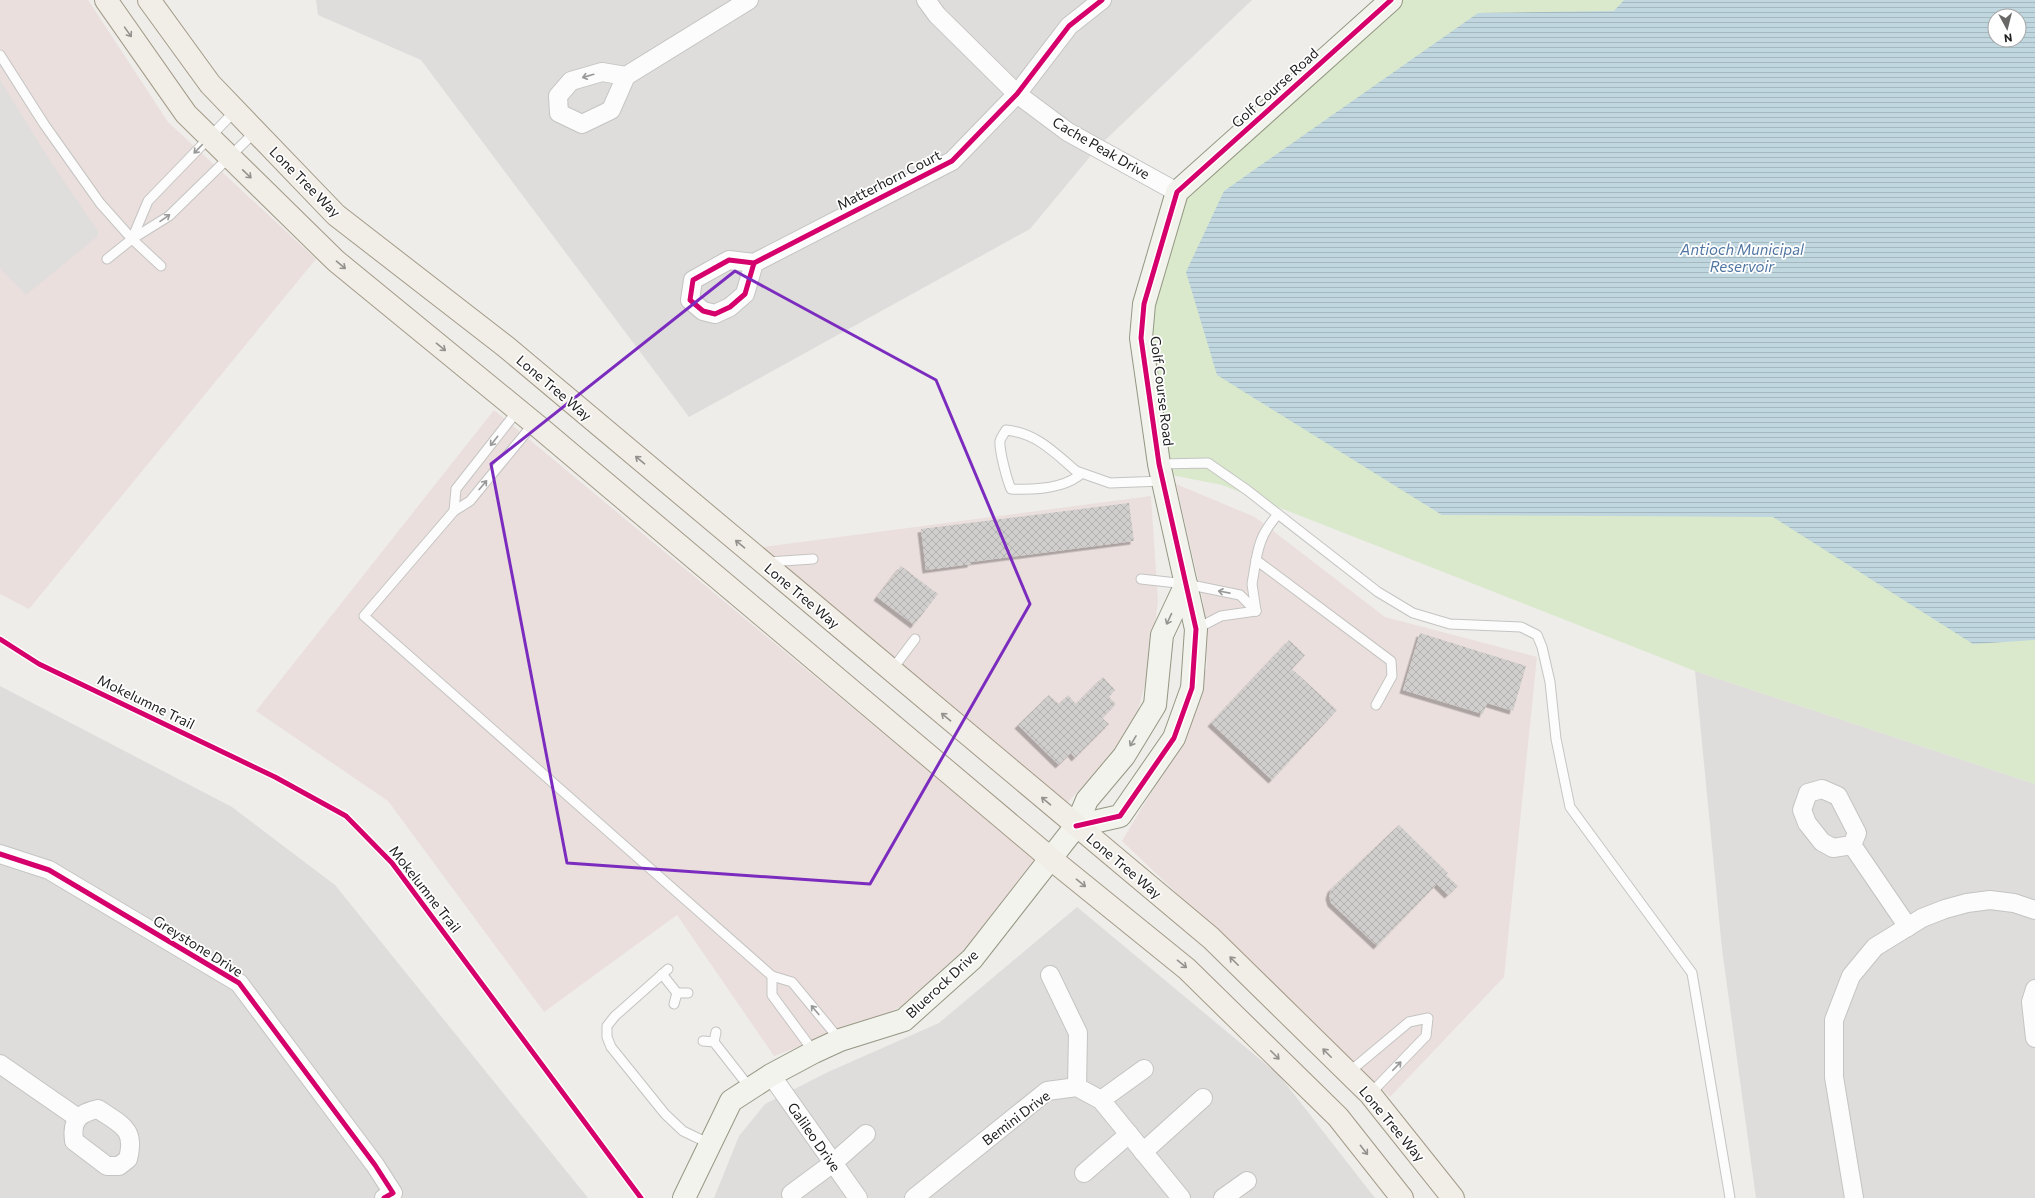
<svg xmlns="http://www.w3.org/2000/svg" width="2035" height="1198" viewBox="0 0 2035 1198" font-family="Commissioner,sans-serif">
<style>
.residential{fill:#dedddb}
.commercial{fill:#ebdfdd}
.grass{fill:#dae9cc;fill-rule:evenodd}
.parking{fill:#dfdedd}
.water{fill:url(#water-rules);fill-rule:evenodd}
.building{fill:url(#building-cross-hatch);filter:url(#shadow)}
.lines{fill:none;stroke-linecap:round;stroke-linejoin:round}
.lane-casing{stroke:#c4c4c2;stroke-width:11}
.street-casing{stroke:#c4c4c2;stroke-width:20}
.secondary-casing{stroke:#959783;stroke-width:24}
.primary-casing{stroke:#a39b88;stroke-width:24}
.lane{stroke:#fcfcfc;stroke-width:9}
.street{stroke:#fcfcfc;stroke-width:18}
.secondary{stroke:#f2f3ed;stroke-width:22}
.primary{stroke:#f1ede7;stroke-width:22}
.cycleway-casing{stroke:#fff;stroke-width:8}
.cycleway{stroke:#d6006c;stroke-width:5}
.oneway{stroke:#93918e}
.oneway2{stroke:#999}
.oneway3{stroke:#949491}
.marked{fill:none;stroke:#7b2cbf;stroke-width:3;stroke-linejoin:round}
.labels{text-anchor:middle;stroke-width:3.5;stroke-linejoin:round;paint-order:stroke}
.street-label{font-size:14px;fill:#212121;stroke:#fff}
.water-label{font-size:15px;font-style:italic;fill:#5176a2;stroke:#fff}
</style>
<defs>
<pattern id="water-rules" width="6" height="5" patternUnits="userSpaceOnUse"><rect width="6" height="5" fill="#c0d7df"/><path d="M0 2.5h6" fill="none" stroke="#a5b8bf"/></pattern>
<pattern id="building-cross-hatch" width="8" height="8" patternUnits="userSpaceOnUse"><rect width="8" height="8" fill="#d1cfcd"/><path d="M0 0l8 8M0 8l8-8" fill="none" stroke="#b3b1b0"/></pattern>
<filter id="shadow"><feDropShadow dx="-3.5" dy="3.5" stdDeviation="0" flood-color="#0004"/></filter>
</defs>
<rect width="100%" height="100%" fill="#eeedea"/>
<g class="residential">
<polygon points="316,0 1252,0 1098,147 1030,229 689,417 421,60 318,15"/>
<polygon points="1695,671 2035,784 2035,1198 1756,1198 1722,949"/>
<polygon points="0,686 232,807 335,885 588,1198 0,1198"/>
<polygon points="1077,907 1279,1075 1375,1198 714,1198 739,1136 765,1104 828,1072 939,1023"/>
</g>
<g class="commercial">
<polygon points="0,0 88,0 168,122 316,259 29,609 0,594"/>
<polygon points="494,410 1039,863 940,982 910,1003 873,1019 774,1056 677,915 544,1012 388,801 256,711"/>
<polygon points="1176,484 1255,517 1385,617 1537,657 1504,977 1390,1097 1122,841 1164,771 1207,667 1203,601"/>
<polygon points="1151,496 1158,601 1150,665 1132,733 1067,803 763,547"/>
</g>
<path class="grass" d="M1391 0H2035V784L1695 671 1222 485 1161 473 1141 338 1177 192ZM1995 16H2019V40H1995Z"/>
<polygon class="parking" points="0,80 53,165 98,231 98,236 26,295 0,268"/>
<path class="water" d="M1624 0H2035V640L1973 644 1773 517 1442 515 1217 375 1186 272 1224 191 1478 13 1614 11ZM1995 16H2019V40H1995Z"/>
<g class="building">
<polygon points="1129,503 1134,541 971,562 971,564 926,570 921,529"/>
<polygon points="901,566 938,594 914,625 877,597"/>
<polygon points="1420,633 1526,666 1513,711 1487,703 1483,714 1403,690"/>
<polygon points="1289,640 1305,655 1292,669 1337,710 1272,780 1211,723"/>
<polygon points="1103,677 1115,690 1109,697 1116,704 1102,718 1109,724 1075,758 1071,753 1059,765 1018,725 1049,695 1059,704 1068,695 1076,704"/>
<polygon points="1399,825 1448,873 1446,875 1458,886 1448,895 1437,884 1377,946 1331,903 1329,896 1331,889"/>
</g>
<g class="lines">
<g class="lane-casing">
<g id="lane">
<polyline points="0,55 44,124 100,203 132,239 161,266"/>
<polyline points="132,239 148,201 235,111"/>
<polyline points="107,259 132,239 169,216 255,132"/>
<polyline points="534,423 470,501 454,511 364,616 772,976 792,982 840,1040"/>
<polyline points="1159,464 1208,463 1247,490 1378,592 1413,613 1450,624 1521,627 1537,635 1542,647 1550,682 1556,739 1570,807 1692,973 1730,1198"/>
<path d="M1082 473C1065 489 1033 490 1011 489 1007 480 999 450 1000 441 1001 437 1004 434 1006 430 1036 433 1054 452 1076 471L1110 483 1163 481"/>
<polyline points="454,511 456,489 518,410"/>
<path d="M1256 560C1260 539 1264 531 1278 514"/>
<polyline points="768,562 813,559"/>
<polyline points="1141,579 1186,584 1240,595 1256,611"/>
<polyline points="1256,611 1252,584 1256,560 1391,661 1392,676 1376,705"/>
<polyline points="1196,629 1221,616 1256,611"/>
<polyline points="891,671 915,639"/>
<polyline points="668,969 615,1016 607,1026 607,1037 611,1047 665,1114 683,1131 710,1144"/>
<polyline points="662,974 677,993 674,1004"/>
<polyline points="772,976 772,995 814,1052"/>
<polyline points="677,993 688,993"/>
<polyline points="703,1041 714,1042 750,1088"/>
<polyline points="714,1042 716,1032"/>
<polyline points="1348,1073 1409,1022 1428,1018 1426,1036 1370,1094"/>
</g>
</g>
<g class="street-casing">
<g id="street">
<polyline points="926,0 937,15 1017,94 1068,132 1177,192"/>
<polyline points="626,76 602,72 571,81 558,96 559,113 582,124 611,110 626,76 749,0"/>
<polyline points="754,263 745,294 730,307 715,314 703,311 690,300 693,280 729,260 754,263 952,161 1017,94 1069,26 1102,0"/>
<polygon points="1822,789 1838,796 1857,833 1852,845 1833,848 1822,842 1807,823 1802,810 1808,793"/>
<polyline points="1852,845 1908,927"/>
<polyline points="0,854 49,870 239,983 375,1165 393,1193 384,1198"/>
<polyline points="1050,975 1078,1033 1077,1087"/>
<polyline points="2035,989 2031,1002 2035,1038"/>
<polyline points="0,1064 78,1118"/>
<polyline points="771,1075 858,1198"/>
<polyline points="1101,1100 1144,1069"/>
<path d="M98 1109C121 1125 136 1128 128 1159L119 1166H107L74 1141C71 1120 79 1113 98 1109Z"/>
<polyline points="1143,1152 1203,1098"/>
<polyline points="1084,1173 1129,1134"/>
<polyline points="791,1194 833,1163 866,1134"/>
<polyline points="914,1198 1047,1091 1077,1087 1101,1100 1181,1198"/>
<polyline points="1223,1198 1247,1181"/>
<polyline points="1854,1198 1834,1077 1834,1020 1851,976 1875,947 1922,918 1945,909 1967,903 1990,900 2014,903 2035,910"/>
</g>
</g>
<g class="secondary-casing">
<g id="secondary">
<polyline points="1076,826 1120,816 1174,738 1192,688 1196,629 1159,464 1141,338 1144,304 1177,192 1391,0"/>
<polyline points="684,1198 731,1101 771,1075 814,1052 840,1040 904,1020 972,959 1076,826 1087,800 1124,756 1155,705 1162,635 1186,584"/>
</g>
</g>
<g class="primary-casing">
<g id="primary">
<polyline points="106,0 186,114 336,261 540,428 1050,858 1187,969 1338,1117 1402,1198"/>
<polyline points="149,0 210,84 336,215 505,346 1211,938 1370,1094 1453,1198"/>
</g>
</g>
<use href="#lane" class="lane"/>
<use href="#street" class="street"/>
<use href="#secondary" class="secondary"/>
<use href="#primary" class="primary"/>
<g class="cycleway-casing">
<g id="cycleway">
<polyline points="754,263 745,294 730,307 715,314 703,311 690,300 693,280 729,260 754,263 952,161 1017,94 1069,26 1102,0"/>
<polyline points="0,639 39,664 275,777 346,816 392,863 641,1198"/>
<polyline points="1076,826 1120,816 1174,738 1192,688 1196,629 1159,464 1141,338 1144,304 1177,192 1391,0"/>
<polyline points="0,854 49,870 239,983 375,1165 393,1193 384,1198"/>
</g>
</g>
<use href="#cycleway" class="cycleway"/>
</g>
<defs><path id="oneway-shaft" d="M-6 0H5M1.5-3L5.5 0L1.5 3" fill="none" stroke-width="1.6" stroke-linecap="round" stroke-linejoin="round"/></defs>
<g class="oneway">
<use href="#oneway-shaft" transform="translate(128 32) rotate(55)"/>
<use href="#oneway-shaft" transform="translate(247 174) rotate(44)"/>
<use href="#oneway-shaft" transform="translate(341 265) rotate(40)"/>
<use href="#oneway-shaft" transform="translate(441 347) rotate(39)"/>
<use href="#oneway-shaft" transform="translate(640 460) rotate(-140)"/>
<use href="#oneway-shaft" transform="translate(740 544) rotate(-140)"/>
<use href="#oneway-shaft" transform="translate(946 717) rotate(-140)"/>
<use href="#oneway-shaft" transform="translate(1046 801) rotate(-140)"/>
<use href="#oneway-shaft" transform="translate(1081 883) rotate(39)"/>
<use href="#oneway-shaft" transform="translate(1234 961) rotate(-135)"/>
<use href="#oneway-shaft" transform="translate(1182 964) rotate(39)"/>
<use href="#oneway-shaft" transform="translate(1327 1053) rotate(-135)"/>
<use href="#oneway-shaft" transform="translate(1275 1055) rotate(45)"/>
<use href="#oneway-shaft" transform="translate(1364 1150) rotate(52)"/>
</g>
<g class="oneway2">
<use href="#oneway-shaft" transform="translate(588 76) rotate(164)"/>
<use href="#oneway-shaft" transform="translate(198 149) rotate(134)"/>
<use href="#oneway-shaft" transform="translate(165 218) rotate(-35)"/>
<use href="#oneway-shaft" transform="translate(494 441) rotate(128)"/>
<use href="#oneway-shaft" transform="translate(483 485) rotate(-50)"/>
<use href="#oneway-shaft" transform="translate(1224 592) rotate(-169)"/>
<use href="#oneway-shaft" transform="translate(815 1010) rotate(-130)"/>
<use href="#oneway-shaft" transform="translate(1397 1066) rotate(-46)"/>
</g>
<g class="oneway3">
<use href="#oneway-shaft" transform="translate(1169 619) rotate(115)"/>
<use href="#oneway-shaft" transform="translate(1133 741) rotate(121)"/>
</g>
<path class="marked" d="M735 271 936 380 1030 604 870 884 567 863 491 464Z"/>
<g class="labels">
<g class="street-label">
<text transform="translate(1275 88) rotate(-42)" y="5">Golf Course Road</text>
<text transform="translate(1101 148) rotate(30)" y="5">Cache Peak Drive</text>
<text transform="translate(889 180) rotate(-27)" y="5">Matterhorn Court</text>
<text transform="translate(305 182) rotate(45)" y="5">Lone Tree Way</text>
<text transform="translate(554 388) rotate(40)" y="5">Lone Tree Way</text>
<text transform="translate(1162 391) rotate(83)" y="5">Golf Course Road</text>
<text transform="translate(802 596) rotate(40)" y="5">Lone Tree Way</text>
<text transform="translate(146 702) rotate(26)" y="5">Mokelumne Trail</text>
<text transform="translate(1124 866) rotate(40)" y="5">Lone Tree Way</text>
<text transform="translate(425 889) rotate(52)" y="5">Mokelumne Trail</text>
<text transform="translate(198 946) rotate(32)" y="5">Greystone Drive</text>
<text transform="translate(942 984) rotate(-43)" y="5">Bluerock Drive</text>
<text transform="translate(1016 1118) rotate(-37)" y="5">Bemini Drive</text>
<text transform="translate(1392 1124) rotate(50)" y="5">Lone Tree Way</text>
<text transform="translate(814 1137) rotate(55)" y="5">Galileo Drive</text>
</g>
<g class="water-label">
<text x="1742" y="255">Antioch Municipal<tspan x="1742" dy="17">Reservoir</tspan></text>
</g>
</g>
<g transform="translate(2007 28) rotate(173)"><circle r="19" fill="#ffffff" stroke="#a6a6a6"/>
<path d="M0-3L7 15L0 10L-7 15Z" fill="#696867"/>
<text y="-6" font-size="11" font-weight="bold" text-anchor="middle" fill="#212121">N</text>
</g>
</svg>
